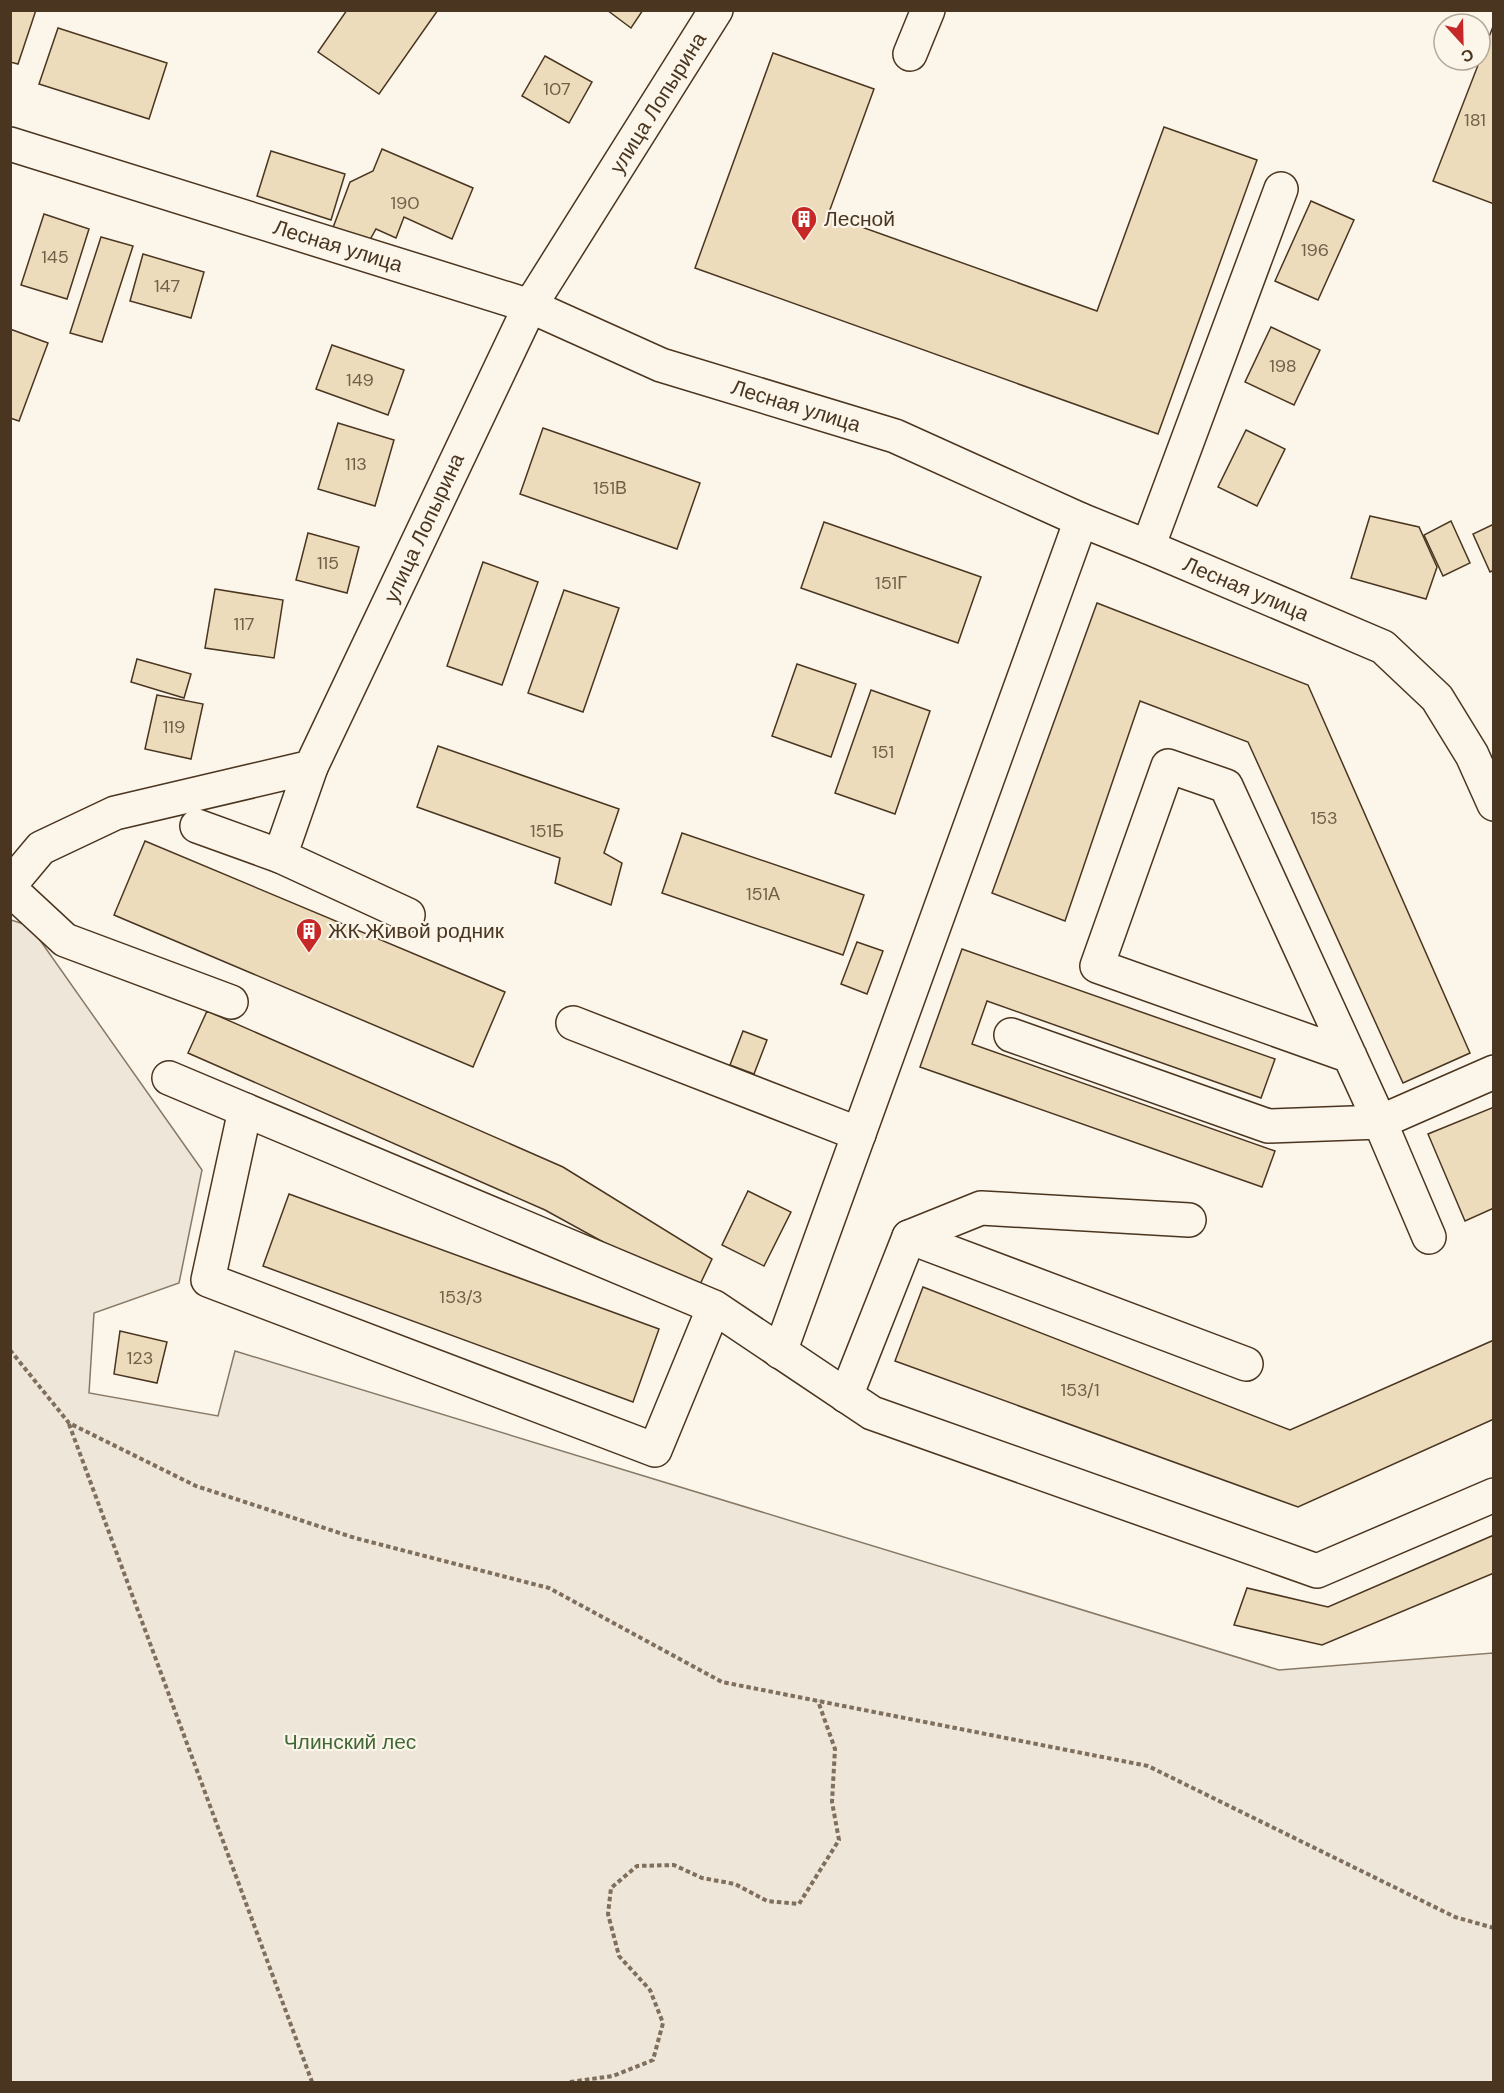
<svg xmlns="http://www.w3.org/2000/svg" width="1504" height="2093" viewBox="0 0 1504 2093" font-family="'DM Sans',sans-serif">
<style>
.green{fill:#ede6d9;stroke:#887966;stroke-width:1.5}
.building{fill:#ecdcbc;stroke:#4a3520;stroke-width:1.5}
.lines{fill:none;stroke-linecap:round;stroke-linejoin:round}
.minor-casing{stroke:#4a3520;stroke-width:36}
.path{stroke:#7f6f5c;stroke-width:4;stroke-dasharray:4.5 3;stroke-linecap:butt}
.minor{stroke:#fbf6e9;stroke-width:33}
.labels{text-anchor:middle;stroke-width:4.5;stroke-linejoin:round;paint-order:stroke}
.number-label{font-size:18px;fill:#725f47}
.street-label{font-size:21px;fill:#4a3520;stroke:#fbf6e9}
.poi-label{font-size:21px;fill:#4a3520;stroke:#fbf6e9;text-anchor:start}
.park-label{font-size:21px;fill:#436837;stroke:#fbf6e9}
</style>
<rect width="100%" height="100%" fill="#fbf6e9"/>
<polygon class="green" points="11,920 30,926 202,1170 179,1283 94,1313 89,1393 218,1416 235,1351 1279,1670 1493,1653 1493,2082 11,2082"/>
<g class="building">
<polygon points="10,10 36,10 18,64 10,62"/>
<polygon points="347,10 438,10 379,94 318,52"/>
<polygon points="607,10 643,10 631,28"/>
<polygon points="1494,24 1494,204 1433,181"/>
<polygon points="58,28 167,63 149,119 39,84"/>
<polygon points="773,53 874,89 828,215 1097,311 1164,127 1257,160 1158,434 695,268"/>
<polygon points="545,56 592,82 569,123 522,96"/>
<polygon points="382,149 473,188 452,239 404,217 396,238 376,229 367,245 331,233 350,182 373,171"/>
<polygon points="271,151 345,174 331,220 257,196"/>
<polygon points="1311,201 1354,220 1318,300 1275,281"/>
<polygon points="44,214 89,229 67,299 21,285"/>
<polygon points="101,237 133,246 102,342 70,333"/>
<polygon points="143,254 204,272 191,318 130,301"/>
<polygon points="1271,327 1320,350 1294,405 1245,382"/>
<polygon points="10,329 48,343 19,421 10,418"/>
<polygon points="332,345 404,370 388,415 316,389"/>
<polygon points="338,423 394,440 375,506 318,489"/>
<polygon points="543,428 700,483 677,549 520,494"/>
<polygon points="1246,430 1285,449 1257,506 1218,487"/>
<polygon points="1370,516 1419,527 1437,567 1426,599 1351,578"/>
<polygon points="1451,521 1470,563 1443,576 1424,535"/>
<polygon points="824,522 981,577 958,643 801,588"/>
<polygon points="1494,524 1494,570 1490,572 1473,534"/>
<polygon points="308,533 359,547 347,593 296,580"/>
<polygon points="483,562 538,582 502,685 447,666"/>
<polygon points="215,589 283,600 274,658 205,648"/>
<polygon points="564,590 619,608 583,712 528,693"/>
<polygon points="1097,603 1308,685 1470,1053 1403,1083 1248,742 1140,701 1065,921 992,893"/>
<polygon points="137,659 191,674 184,698 131,682"/>
<polygon points="797,664 856,684 831,757 772,736"/>
<polygon points="871,690 930,711 895,814 835,793"/>
<polygon points="157,695 203,704 191,759 145,749"/>
<polygon points="438,746 619,809 604,853 622,863 611,905 555,883 560,858 417,807"/>
<polygon points="682,833 864,895 843,955 662,893"/>
<polygon points="145,841 505,992 473,1067 114,915"/>
<polygon points="857,942 883,951 867,994 841,984"/>
<polygon points="962,949 1275,1059 1261,1098 987,1001 972,1044 1275,1151 1262,1187 920,1067"/>
<polygon points="207,1011 563,1167 712,1259 696,1293 545,1210 188,1053"/>
<polygon points="743,1031 767,1040 754,1074 730,1065"/>
<polygon points="1494,1107 1494,1208 1465,1221 1428,1134"/>
<polygon points="748,1191 791,1212 764,1266 722,1245"/>
<polygon points="289,1194 659,1329 633,1402 263,1266"/>
<polygon points="923,1287 1290,1430 1494,1340 1494,1419 1298,1507 895,1361"/>
<polygon points="120,1331 167,1342 157,1383 114,1374"/>
<polygon points="1494,1535 1494,1573 1322,1645 1234,1625 1247,1588 1328,1607"/>
</g>
<g class="lines">
<g class="minor-casing">
<g id="minor">
<polyline points="910,54 928,10"/>
<polyline points="10,144 530,306 661,365 895,436 1081,520 1148,547 1383,647 1437,698 1472,755 1494,804"/>
<polyline points="1148,547 1281,189"/>
<polyline points="311,767 280,856 408,915"/>
<polyline points="197,826 280,856"/>
<polyline points="10,885 41,848 115,813 311,767 530,306 716,10"/>
<polyline points="10,889 65,940 231,1002"/>
<polyline points="573,1023 859,1134"/>
<polyline points="1011,1035 1268,1126 1380,1122 1429,1237"/>
<polyline points="1350,1056 1097,966 1168,766 1226,786 1380,1122 1494,1072"/>
<polyline points="169,1078 245,1110"/>
<polyline points="909,1237 1246,1364"/>
<polyline points="714,1307 655,1450 208,1280 245,1110 714,1307 872,1413 1317,1571 1494,1495"/>
<polyline points="780,1352 1081,520"/>
<polyline points="846,1396 909,1237 981,1208 1189,1220"/>
</g>
</g>
<g class="path">
<polyline points="10,1350 69,1423 196,1486 355,1538 549,1588 722,1682 1148,1766 1455,1917 1494,1928"/>
<polyline points="69,1424 312,2082"/>
<polyline points="570,2082 613,2076 653,2060 663,2023 650,1990 619,1956 608,1914 611,1888 637,1866 674,1865 702,1878 735,1884 767,1901 799,1904 839,1840 832,1802 835,1749 818,1701"/>
</g>
<use href="#minor" class="minor"/>
</g>
<defs>
<g id="building-pin" transform="scale(1.35)"><path d="M0 17L-7.5 6A9.5 9.5 0 1 1 7.5 6Z" fill="#c62828" stroke="#fbf6e9"/><path d="M-4-6H4V6H1V3H-1V6H-4ZM-2.5-4.3h1.7v1.8h-1.7ZM.8-4.3h1.7v1.8H.8ZM-2.5-1h1.7V.8h-1.7ZM.8-1h1.7V.8H.8Z" fill="#fff"/></g>
</defs>
<g fill-rule="evenodd">
<use href="#building-pin" x="804" y="219"/>
<use href="#building-pin" x="309" y="931"/>
</g>
<g class="labels">
<g class="number-label">
<text x="557" y="95">107</text>
<text x="1475" y="126">181</text>
<text x="405" y="209">190</text>
<text x="1315" y="256">196</text>
<text x="55" y="263">145</text>
<text x="167" y="292">147</text>
<text x="1283" y="372">198</text>
<text x="360" y="386">149</text>
<text x="356" y="470">113</text>
<text x="610" y="494">151В</text>
<text x="328" y="569">115</text>
<text x="891" y="589">151Г</text>
<text x="244" y="630">117</text>
<text x="174" y="733">119</text>
<text x="883" y="758">151</text>
<text x="1324" y="824">153</text>
<text x="547" y="837">151Б</text>
<text x="763" y="900">151А</text>
<text x="461" y="1303">153/3</text>
<text x="140" y="1364">123</text>
<text x="1080" y="1396">153/1</text>
</g>
<g class="street-label">
<text transform="translate(658 103) rotate(-58)" y="7">улица Лопырина</text>
<text transform="translate(338 246) rotate(17)" y="7">Лесная улица</text>
<text transform="translate(796 406) rotate(17)" y="7">Лесная улица</text>
<text transform="translate(424 528) rotate(-65)" y="7">улица Лопырина</text>
<text transform="translate(1246 589) rotate(23)" y="7">Лесная улица</text>
</g>
<g class="poi-label">
<text x="824" y="226">Лесной</text>
<text x="328" y="938">ЖК Живой родник</text>
</g>
<g class="park-label">
<text x="350" y="1749">Члинский лес</text>
</g>
</g>
<rect width="1504" height="2093" fill="none" stroke="#4a3520" stroke-width="24"/>
<g transform="translate(1462 42) rotate(158)"><circle r="28" fill="#fbf6e9" stroke="#b4a999" stroke-width="1.5"/>
<path d="M0-4.5L10 22L0 15L-10 22Z" fill="#c62828"/>
<text y="-9" font-size="16" font-weight="bold" text-anchor="middle" fill="#4a3520">С</text>
</g>
</svg>
